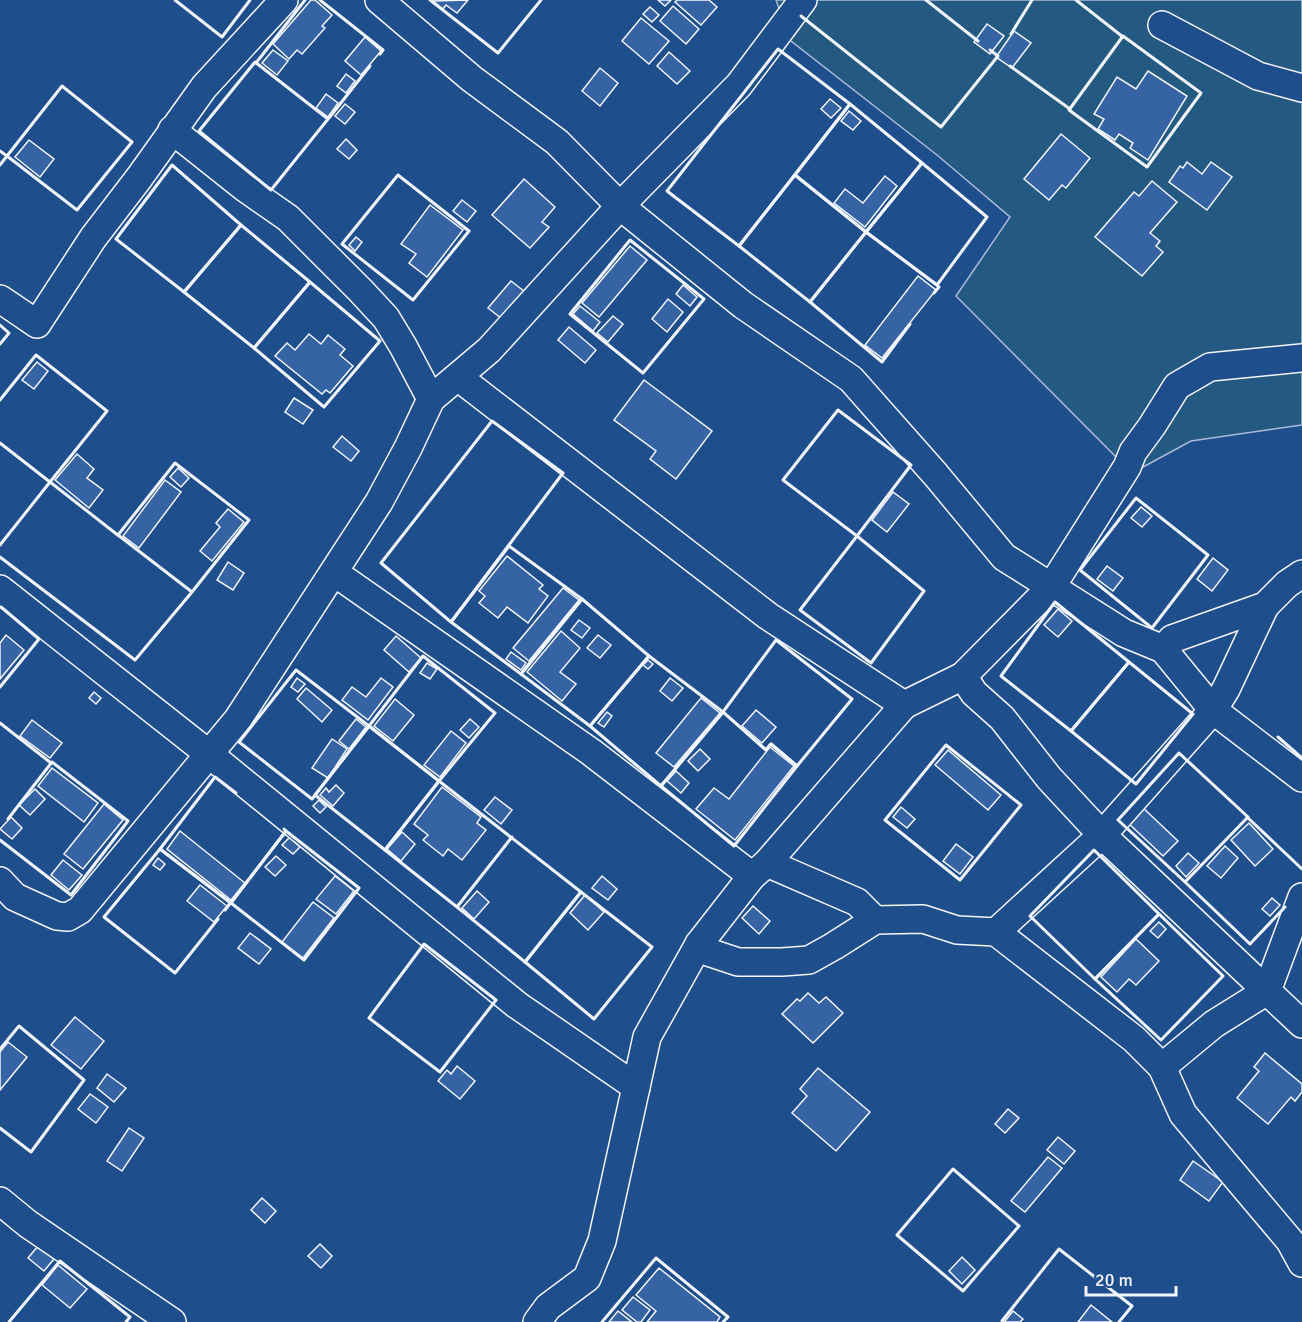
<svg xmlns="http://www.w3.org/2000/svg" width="1302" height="1322" viewBox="0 0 1302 1322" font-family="Signika,sans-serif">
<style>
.green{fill:#245a82;stroke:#a8bbd7;stroke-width:1.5}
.building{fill:#3563a3;stroke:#f2f6ff;stroke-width:1.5}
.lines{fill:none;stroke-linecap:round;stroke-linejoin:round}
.minor-casing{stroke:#f2f6ff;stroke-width:30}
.minor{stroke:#1f4e8c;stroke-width:27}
.wall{stroke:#f2f6ff;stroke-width:3}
</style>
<rect width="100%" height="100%" fill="#1f4e8c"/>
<polygon class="green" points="776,0 1302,0 1302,425 1191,441 1132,473 956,296 1010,217 937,155 791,41"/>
<g class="building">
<polygon points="311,0 315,0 332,15 322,26 325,28 302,54 297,50 289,59 273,44"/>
<polygon points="468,0 457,13 446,5 443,9 433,1"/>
<polygon points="658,0 671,0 665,6"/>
<polygon points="677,0 709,0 717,7 701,25 675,2"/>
<polygon points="673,6 699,29 686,44 660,21"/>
<polygon points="650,7 659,15 652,22 643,14"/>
<polygon points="641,18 669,41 649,64 622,41"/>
<polygon points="987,24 1004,36 990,54 974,42"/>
<polygon points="1014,31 1031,43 1012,68 996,57"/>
<polygon points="365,37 381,51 361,75 345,61"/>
<polygon points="273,50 288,61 277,75 262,63"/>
<polygon points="669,52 690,71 677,84 657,66"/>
<polygon points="600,68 618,83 600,106 582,91"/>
<polygon points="1148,71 1187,96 1148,160 1130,148 1133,143 1119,134 1115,140 1098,129 1104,119 1094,114 1117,77 1136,89"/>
<polygon points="346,74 355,81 346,93 337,86"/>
<polygon points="326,94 338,103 328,117 316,108"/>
<polygon points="830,99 841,108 831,118 821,109"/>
<polygon points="345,104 355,112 345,124 335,116"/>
<polygon points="849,111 861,121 853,130 841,121"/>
<polygon points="1061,134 1090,158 1066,188 1062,185 1049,200 1024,179"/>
<polygon points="346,139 357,150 349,159 337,149"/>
<polygon points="29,140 54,159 40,177 15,157"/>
<polygon points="1187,162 1202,174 1211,162 1232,177 1207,210 1169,182 1180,166 1183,168"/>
<polygon points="885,176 897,186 865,227 834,203 845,189 863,203"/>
<polygon points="524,179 555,207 542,222 549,227 530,248 492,215"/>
<polygon points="1152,181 1177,202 1150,233 1160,241 1156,246 1163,252 1142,276 1095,237 1134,192 1139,196"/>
<polygon points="462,200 476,211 467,222 453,211"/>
<polygon points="430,205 463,230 427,277 409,263 416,254 401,244"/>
<polygon points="356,237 362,242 355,251 349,245"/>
<polygon points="630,246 647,260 599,317 582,303"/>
<polygon points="918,276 936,290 882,358 865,345"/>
<polygon points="511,281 529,295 506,322 488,308"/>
<polygon points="683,285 697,297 690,306 676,294"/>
<polygon points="668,299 683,312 667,332 652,319"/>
<polygon points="580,306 600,322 593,331 573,314"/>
<polygon points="613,316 623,324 608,342 597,333"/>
<polygon points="569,327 596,350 585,363 558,340"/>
<polygon points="309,334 321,344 328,335 345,349 340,355 353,366 330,393 326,390 322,394 275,356 287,343 295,350"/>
<polygon points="37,362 48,371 34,389 22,380"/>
<polygon points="644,380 712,431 676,479 650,459 656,451 614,420"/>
<polygon points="294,398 313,410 303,424 285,412"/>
<polygon points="342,436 359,451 351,461 333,447"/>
<polygon points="77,454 94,469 87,478 103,490 89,508 55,480"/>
<polygon points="178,468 189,478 181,487 170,477"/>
<polygon points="165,480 181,492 139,548 123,536"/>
<polygon points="893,492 909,504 887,532 872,520"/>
<polygon points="1141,507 1152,516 1142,527 1131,518"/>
<polygon points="228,509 244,522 212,561 200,551 220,527 216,523"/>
<polygon points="507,556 543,585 539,589 548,596 528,623 507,607 498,618 479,603 485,596 479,591"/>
<polygon points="1213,558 1228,570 1212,591 1197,579"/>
<polygon points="228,562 244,573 233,590 217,580"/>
<polygon points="1107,566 1123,578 1113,591 1097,579"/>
<polygon points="563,588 579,600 529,661 513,648"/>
<polygon points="1058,609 1072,621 1058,637 1044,625"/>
<polygon points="579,620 590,628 582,638 571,630"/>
<polygon points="561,631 580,648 560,672 576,684 562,701 527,672"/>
<polygon points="6,635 24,650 0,679 0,643"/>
<polygon points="598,635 611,645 600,658 587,648"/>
<polygon points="396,636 421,658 409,672 384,650"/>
<polygon points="511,652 526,663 521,670 506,659"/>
<polygon points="648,660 653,664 648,669 643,665"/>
<polygon points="427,663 437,669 430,679 420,673"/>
<polygon points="297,678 305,684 298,692 291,687"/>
<polygon points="381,678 393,687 368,720 342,700 352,687 366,697"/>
<polygon points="670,678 683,688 672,701 660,691"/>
<polygon points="306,688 332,710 322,722 297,699"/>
<polygon points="94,692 101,698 96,704 89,698"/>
<polygon points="701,698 720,713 674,767 656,753"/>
<polygon points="395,699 414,715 393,741 374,726"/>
<polygon points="756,710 776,727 762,743 742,726"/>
<polygon points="607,712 612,716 604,727 598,723"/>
<polygon points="356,719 366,727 349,749 339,741"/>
<polygon points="470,719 479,727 469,738 460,730"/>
<polygon points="32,720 62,743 50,758 20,736"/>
<polygon points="451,731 466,743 440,777 424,765"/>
<polygon points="332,739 347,749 328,778 312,768"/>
<polygon points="770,747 794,766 735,840 696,809 714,788 729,799"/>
<polygon points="700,749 710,759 698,771 688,761"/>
<polygon points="948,750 1001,795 988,810 935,765"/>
<polygon points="52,768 98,803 84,822 38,786"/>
<polygon points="676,771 689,783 681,793 667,781"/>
<polygon points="336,785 344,793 333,806 320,795 326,788 329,792"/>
<polygon points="442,787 481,817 477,823 486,830 462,860 448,849 443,856 423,840 428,835 414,824"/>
<polygon points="35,789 45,799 30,815 19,805"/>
<polygon points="495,797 512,810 501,824 484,810"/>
<polygon points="319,800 326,807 320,813 313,806"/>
<polygon points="104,804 123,820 83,869 64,854"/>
<polygon points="1140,805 1178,841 1163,856 1125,820"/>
<polygon points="901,807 915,819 907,828 893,817"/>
<polygon points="11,817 22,828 12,839 0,829"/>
<polygon points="1249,823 1273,849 1255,866 1231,840"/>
<polygon points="180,831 245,883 231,900 167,849"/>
<polygon points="402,832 415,844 401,861 387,849"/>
<polygon points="290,837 300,847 293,854 282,845"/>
<polygon points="956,844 973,857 960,874 943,861"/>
<polygon points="1225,846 1238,858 1221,878 1207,866"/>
<polygon points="1188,853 1199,863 1186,877 1176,866"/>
<polygon points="276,856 286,865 275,876 265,867"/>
<polygon points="158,858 165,864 160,870 153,865"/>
<polygon points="63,860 82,875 69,890 51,875"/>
<polygon points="335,876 354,891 336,914 316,899"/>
<polygon points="602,876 617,889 608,900 592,888"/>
<polygon points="200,885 227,906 214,922 187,901"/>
<polygon points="477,891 489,902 474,919 462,908"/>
<polygon points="585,895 604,912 588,930 570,913"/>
<polygon points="1272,898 1280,905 1270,916 1262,909"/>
<polygon points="313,902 334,918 303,958 282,942"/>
<polygon points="753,906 770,921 759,934 742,918"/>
<polygon points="1159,922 1166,929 1158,938 1150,931"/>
<polygon points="250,933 271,949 259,964 238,948"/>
<polygon points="1136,939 1159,961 1136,985 1129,979 1117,992 1101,977"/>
<polygon points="808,993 819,1003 826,997 843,1013 813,1043 782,1014 797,999 800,1001"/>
<polygon points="75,1017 104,1041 81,1069 51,1045"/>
<polygon points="8,1042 27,1057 0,1090 0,1052"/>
<polygon points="1265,1053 1302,1084 1302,1092 1295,1101 1291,1097 1268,1124 1237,1098 1259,1071 1254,1067"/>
<polygon points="457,1066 475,1081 460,1099 438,1081 447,1070 451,1074"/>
<polygon points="818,1068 870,1112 836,1151 792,1113 807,1096 800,1089"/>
<polygon points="107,1074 126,1088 114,1102 97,1088"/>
<polygon points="90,1094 108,1107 96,1123 78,1109"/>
<polygon points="1008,1109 1019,1118 1005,1133 995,1124"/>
<polygon points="129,1128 144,1138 122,1171 107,1161"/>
<polygon points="1058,1137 1075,1151 1064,1164 1047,1150"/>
<polygon points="1048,1157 1062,1168 1025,1212 1011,1201"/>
<polygon points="1193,1161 1223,1182 1209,1201 1180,1180"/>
<polygon points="262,1198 276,1211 265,1223 251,1210"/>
<polygon points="320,1244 332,1256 321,1268 308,1256"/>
<polygon points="38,1246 54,1259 44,1271 28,1258"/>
<polygon points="962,1257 975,1270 962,1284 949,1271"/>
<polygon points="58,1265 87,1289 70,1308 42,1285"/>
<polygon points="659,1268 720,1317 717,1322 647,1322 656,1311 636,1295"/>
<polygon points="633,1297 650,1310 641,1322 637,1322 622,1310"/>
<polygon points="1091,1305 1112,1322 1078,1322"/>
<polygon points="618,1311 632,1322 609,1322"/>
<polygon points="1013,1311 1023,1319 1020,1322 1006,1322 1005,1321"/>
</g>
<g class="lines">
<g class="minor-casing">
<g id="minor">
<polyline points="379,0 472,79 557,142 620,206 743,305 851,379 936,475 1004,557 1124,633 1163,649 1213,710 1102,835 996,932 1134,1039 1162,1067 1183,1114 1290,1241 1302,1263"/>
<polyline points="1162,25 1258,76 1302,88"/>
<polyline points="172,130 245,188 288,218 361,291 386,318 403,346 431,399"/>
<polyline points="0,299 37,324 93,238 139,178 204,87 284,0"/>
<polyline points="458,377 768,616 904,705"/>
<polyline points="335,573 591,752 752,876"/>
<polyline points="0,589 209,754 238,719 379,502 408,448 431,399 489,350 620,206 739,85 803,0"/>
<polyline points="1265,606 1226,689 1213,710 1302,778"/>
<polyline points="1163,649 1172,639 1265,606 1287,584 1302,574"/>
<polyline points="963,676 974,693 1002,718 1049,778 1102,835 1267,991 1214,1024 1162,1067"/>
<polyline points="767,863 857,902 875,920"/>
<polyline points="0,881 15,897 57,916 68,917 80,910 209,754 517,1005 636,1087"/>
<polyline points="1302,897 1267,991 1302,1024"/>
<polyline points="699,944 708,952 738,962 782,962 809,960 834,946 875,920 923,919 957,930 996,932"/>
<polyline points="0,1201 28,1224 172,1322"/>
<polyline points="537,1322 548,1307 587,1278 602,1241 647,1037 699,944 752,876 767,863 904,705 963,676 1052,586 1127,467 1133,452 1152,426 1177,386 1210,367 1302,358"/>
</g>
</g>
<use href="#minor" class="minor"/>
<g class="wall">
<polyline points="175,0 222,37 250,0"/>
<polyline points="320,0 383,50 380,54"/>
<polyline points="430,0 498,53 541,0"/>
<polyline points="926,0 978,41"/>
<polyline points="1076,0 1123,37"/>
<polyline points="801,16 941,127 998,56 990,50"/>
<polyline points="1011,34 1032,0"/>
<polygon points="1123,36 1201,93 1147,167 1069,110"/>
<polygon points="778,49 850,104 739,246 667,191"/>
<polygon points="255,62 328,119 271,190 199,131"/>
<polyline points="256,63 305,0"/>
<polyline points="1010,66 1070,109"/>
<polygon points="62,86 132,142 77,210 7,156"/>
<polygon points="850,104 922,163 866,232 795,175"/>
<polyline points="329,118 370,66"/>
<polyline points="0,151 7,156 0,165"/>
<polygon points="922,163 987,217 937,285 866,232"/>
<polygon points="172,165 241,225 184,292 116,239"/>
<polygon points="398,175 469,231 413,300 342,244"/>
<polygon points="241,225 310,282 254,348 184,292"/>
<polyline points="866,232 810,302 882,362 910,324"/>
<polyline points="866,232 810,302 739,246 795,175 866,232 937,285 939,287 934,293"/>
<polygon points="630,240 704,299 643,373 570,314"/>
<polygon points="310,282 380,341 324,407 254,348"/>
<polyline points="0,325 9,333 0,344"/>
<polyline points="0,400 36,355 107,411 50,482 0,443"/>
<polygon points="838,410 911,465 857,536 783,480"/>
<polygon points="492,421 563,473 451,622 381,563"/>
<polygon points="1136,498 1208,555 1152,628 1080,570"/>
<polygon points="857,536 924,591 871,663 800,610"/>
<polyline points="0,545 50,482 119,536"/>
<polygon points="509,546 582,599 521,674 451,622"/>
<polyline points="0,557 135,660 192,592 249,520 175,463 118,535 192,592"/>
<polygon points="582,599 649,656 590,726 521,674"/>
<polygon points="1055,602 1129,662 1071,731 1001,676"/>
<polygon points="776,640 852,699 797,766 771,744 766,750 723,712"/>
<polygon points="423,656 495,713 439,781 369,726"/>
<polygon points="649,656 723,712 661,786 590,726"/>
<polygon points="1129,662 1193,714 1136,784 1071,731"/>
<polygon points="296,670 369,726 312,799 239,742"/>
<polyline points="0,687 39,639 1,607"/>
<polygon points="723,712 766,750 771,744 797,766 734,846 661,786"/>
<polyline points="0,723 51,763"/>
<polygon points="369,726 439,781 385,850 315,795"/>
<polyline points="1278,737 1302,758"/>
<polygon points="946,745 1021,805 960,880 885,820"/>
<polygon points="1179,753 1248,817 1185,882 1118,820"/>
<polyline points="1247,817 1302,869"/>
<polygon points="286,831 359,888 304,960 231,903"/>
<polyline points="512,837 457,907 385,850 439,781 581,892 525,962 457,907 512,837"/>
<polyline points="0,840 71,895 128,821 52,762 8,819"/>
<polygon points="1094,850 1159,914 1095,979 1030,916"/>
<polyline points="1185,882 1250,944 1285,907"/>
<polygon points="581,892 652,947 594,1019 525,962"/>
<polyline points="231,903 160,849 215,777 236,793"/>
<polyline points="225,910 286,831 284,829"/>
<polygon points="1159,914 1223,976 1161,1040 1095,979"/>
<polyline points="218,919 175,973 104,917 160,849 231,903"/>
<polygon points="424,944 496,1000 440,1072 369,1018"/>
<polyline points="0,1049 19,1026 84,1080 31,1152 0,1128"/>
<polygon points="953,1169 1019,1226 963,1291 897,1235"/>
<polyline points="9,1322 60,1261 130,1317 126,1322"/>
<polyline points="602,1322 656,1258 728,1317 723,1322"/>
<polyline points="1003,1322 1002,1321 1059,1249 1132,1306 1119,1322"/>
</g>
</g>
<path d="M1086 1286v9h90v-9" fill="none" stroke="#f2f6ff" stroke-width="3"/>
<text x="1095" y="1286" font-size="18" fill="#f2f6ff" stroke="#1f4e8c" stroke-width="4.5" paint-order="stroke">20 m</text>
</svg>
